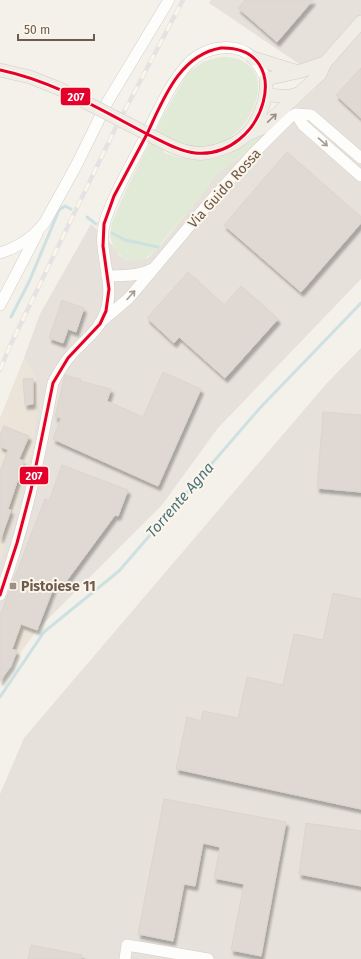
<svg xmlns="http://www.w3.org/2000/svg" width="361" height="959" viewBox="0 0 361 959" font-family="'Fira Sans',sans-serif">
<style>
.residential{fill:#ece4d8}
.industrial{fill:#e6e1da}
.green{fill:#e1ead6}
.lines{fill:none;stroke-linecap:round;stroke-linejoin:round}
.stream{stroke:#cde0e2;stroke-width:3}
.building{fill:#e0d9d3;stroke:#dcd4cd;filter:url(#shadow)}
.minor-casing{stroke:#d3cec8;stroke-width:12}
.major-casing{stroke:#d3ccc7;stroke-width:14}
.minor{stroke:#fdfdfc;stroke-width:11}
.major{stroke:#f0ede6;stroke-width:13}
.rail-casing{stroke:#e4e2e3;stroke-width:4.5}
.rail{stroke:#fcf6ea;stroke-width:3;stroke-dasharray:9;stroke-linecap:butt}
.major-bridge-casing{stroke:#d3ccc7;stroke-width:14;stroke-linecap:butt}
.major-bridge{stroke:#f0ede6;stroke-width:13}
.bus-1-casing{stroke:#fcf6ea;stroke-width:6}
.bus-1{stroke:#e4002b;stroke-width:3}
.oneway{stroke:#9c8d83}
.oneway2{stroke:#a79b94}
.poi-dot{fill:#9d8f85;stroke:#fcf6ea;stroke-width:1.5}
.labels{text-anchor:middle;stroke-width:4;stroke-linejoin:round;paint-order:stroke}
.street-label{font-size:14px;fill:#6e5a4e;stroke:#fcf6ea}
.poi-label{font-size:14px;font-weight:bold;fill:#6e5a4e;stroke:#fcf6ea;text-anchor:start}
.water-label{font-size:15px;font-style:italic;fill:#4b747e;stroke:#fcf6ea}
.line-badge{stroke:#fcf6ea;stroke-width:1.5}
.badge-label{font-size:11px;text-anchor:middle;font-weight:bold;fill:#fff}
</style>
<defs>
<filter id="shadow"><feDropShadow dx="2.5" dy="4.5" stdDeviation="1" flood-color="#0004"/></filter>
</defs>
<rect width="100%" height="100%" fill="#f4f1ea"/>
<g class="residential">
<polygon points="24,358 39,385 33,448 0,562 0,418"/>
<polygon points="0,616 37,630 0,681"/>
</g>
<g class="industrial">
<polygon points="211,0 361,0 361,279 218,428 162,505 37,630 0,616 0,562 33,448 39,385 24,358 40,314 91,224 113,246 119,255 126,260 130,261 148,258 161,245 195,203 216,175 226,166 239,158 270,131 315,89 320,78 209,3"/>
<polygon points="361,348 361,959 0,959 0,794 24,738 326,384"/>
</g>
<path class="green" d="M221 57C288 56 254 147 199 148 189 148 179 142 169 139L163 152C210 172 240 153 274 122 287 110 300 98 313 86L315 89 250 149 216 175 195 203 154 252 143 260 135 262 126 260 116 251 112 243 110 236 112 222 126 190 164 114 184 79 189 72 203 62 212 59Z"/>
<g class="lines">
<g class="stream">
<polyline points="87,217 96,224"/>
<polyline points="112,233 125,240 158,247"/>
<polyline points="11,317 29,282 59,210 65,206 71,209"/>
<polyline points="0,697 44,632 119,571 259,409 361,303"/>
</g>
</g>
<g class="building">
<polygon points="245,0 313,0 277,42 238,8"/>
<polygon points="361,68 361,118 336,95"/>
<polygon points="287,152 361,217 361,223 301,292 224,225"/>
<polygon points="188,272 224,305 241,286 278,319 225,378 179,337 174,343 147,318"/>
<polygon points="62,300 84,308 76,332 68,329 63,343 49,338"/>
<polygon points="163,372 201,389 158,486 53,439 61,418 55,417 65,375 81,379 80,381 111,389 107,401 143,417"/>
<polygon points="33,378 33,404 25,405 23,379"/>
<polygon points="323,412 361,415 361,492 317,488"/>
<polygon points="4,426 29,436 19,459 24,461 8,509 11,510 1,538 0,538 0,471 8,450 0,446 0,435"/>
<polygon points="62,465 128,490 118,516 115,515 62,587 55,584 37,630 21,624 12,649 17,651 11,666 0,681 0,615 45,499 49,501"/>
<polygon points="333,593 361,599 361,809 176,769 187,717 201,721 203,711 238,718 247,677 283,685 294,634 323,640"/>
<polygon points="164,799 286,822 261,956 231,950 244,884 214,878 220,847 203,843 195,886 184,884 173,941 138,934"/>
<polygon points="306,823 361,831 361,886 299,874"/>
<polygon points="31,945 82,955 81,959 28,959"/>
</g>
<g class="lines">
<g class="minor-casing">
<g id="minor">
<polyline points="296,114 303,125 361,176"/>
<path d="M0 253C19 247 33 238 45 222L77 164 108 101 169 0"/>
<path d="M107 276C123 275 138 277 152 269"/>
<polyline points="0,305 37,234"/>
<polyline points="103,320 129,298 208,204 253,154 290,117 296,114 311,115 361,158"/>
<path d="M0 595C25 527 40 455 53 383 58 373 64 363 71 355 84 340 100 330 106 311 116 281 96 251 105 221 113 195 129 169 141 145 155 119 168 85 188 64 204 47 236 40 254 59 259 64 262 72 266 79"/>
<polyline points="125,959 127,945 208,959"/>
</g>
</g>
<g class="major-casing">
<g id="major">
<polyline points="253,58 295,71"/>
<polyline points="0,70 30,77 60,89"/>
<path d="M266 94C277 96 286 98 297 94"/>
<polyline points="245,135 262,128 320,74 325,63 361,22"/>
<path d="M167 144C179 150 192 155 206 153 219 151 235 145 245 136 259 122 268 99 266 79L298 72 325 63"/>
</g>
</g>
<use href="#minor" class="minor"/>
<use href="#major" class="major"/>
<g class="rail-casing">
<polyline id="rail" points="0,370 9,348 116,127 183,0"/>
</g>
<use href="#rail" class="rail"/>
<g class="major-bridge-casing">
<polyline id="major-bridge" points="60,89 167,144"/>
</g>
<use href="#major-bridge" class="major-bridge"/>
<g class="bus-1-casing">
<g id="bus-1">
<path d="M221 48C298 46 265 160 195 153 178 151 162 141 147 134 163 100 179 55 221 48Z"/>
<path d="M0 70C53 81 99 109 147 134"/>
<polyline points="0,595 17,543 31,490 53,383 68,358 100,324 106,311 109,289 103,246 104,224 114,196 147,134"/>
</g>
</g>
<use href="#bus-1" class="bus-1"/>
</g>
<defs><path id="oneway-shaft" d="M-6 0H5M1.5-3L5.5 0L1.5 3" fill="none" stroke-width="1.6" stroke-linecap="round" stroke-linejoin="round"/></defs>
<use class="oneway" href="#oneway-shaft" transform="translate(272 118) rotate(-44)"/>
<g class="oneway2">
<use href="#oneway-shaft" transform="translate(323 142) rotate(41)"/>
<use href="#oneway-shaft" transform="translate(131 295) rotate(-48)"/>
</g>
<rect class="poi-dot" x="9" y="582" width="8" height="8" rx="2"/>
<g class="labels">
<g class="street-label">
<text transform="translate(224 188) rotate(-48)" y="5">Via Guido Rossa</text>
</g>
<g class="poi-label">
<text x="21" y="591">Pistoiese 11</text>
</g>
<g class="water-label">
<text transform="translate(180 500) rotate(-49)" y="5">Torrente Agna</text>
</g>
</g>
<g class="line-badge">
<rect x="60" y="87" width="31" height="19" rx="4" fill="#e4002b"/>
<rect x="19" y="466" width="30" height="19" rx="4" fill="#e4002b"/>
</g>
<g class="badge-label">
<text x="76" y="101">207</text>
<text x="34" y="480">207</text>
</g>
<path d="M18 34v6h76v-6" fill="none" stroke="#6e5a4e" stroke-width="2"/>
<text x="24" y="34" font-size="12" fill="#6e5a4e" stroke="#fcf6ea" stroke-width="3" paint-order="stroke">50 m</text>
</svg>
